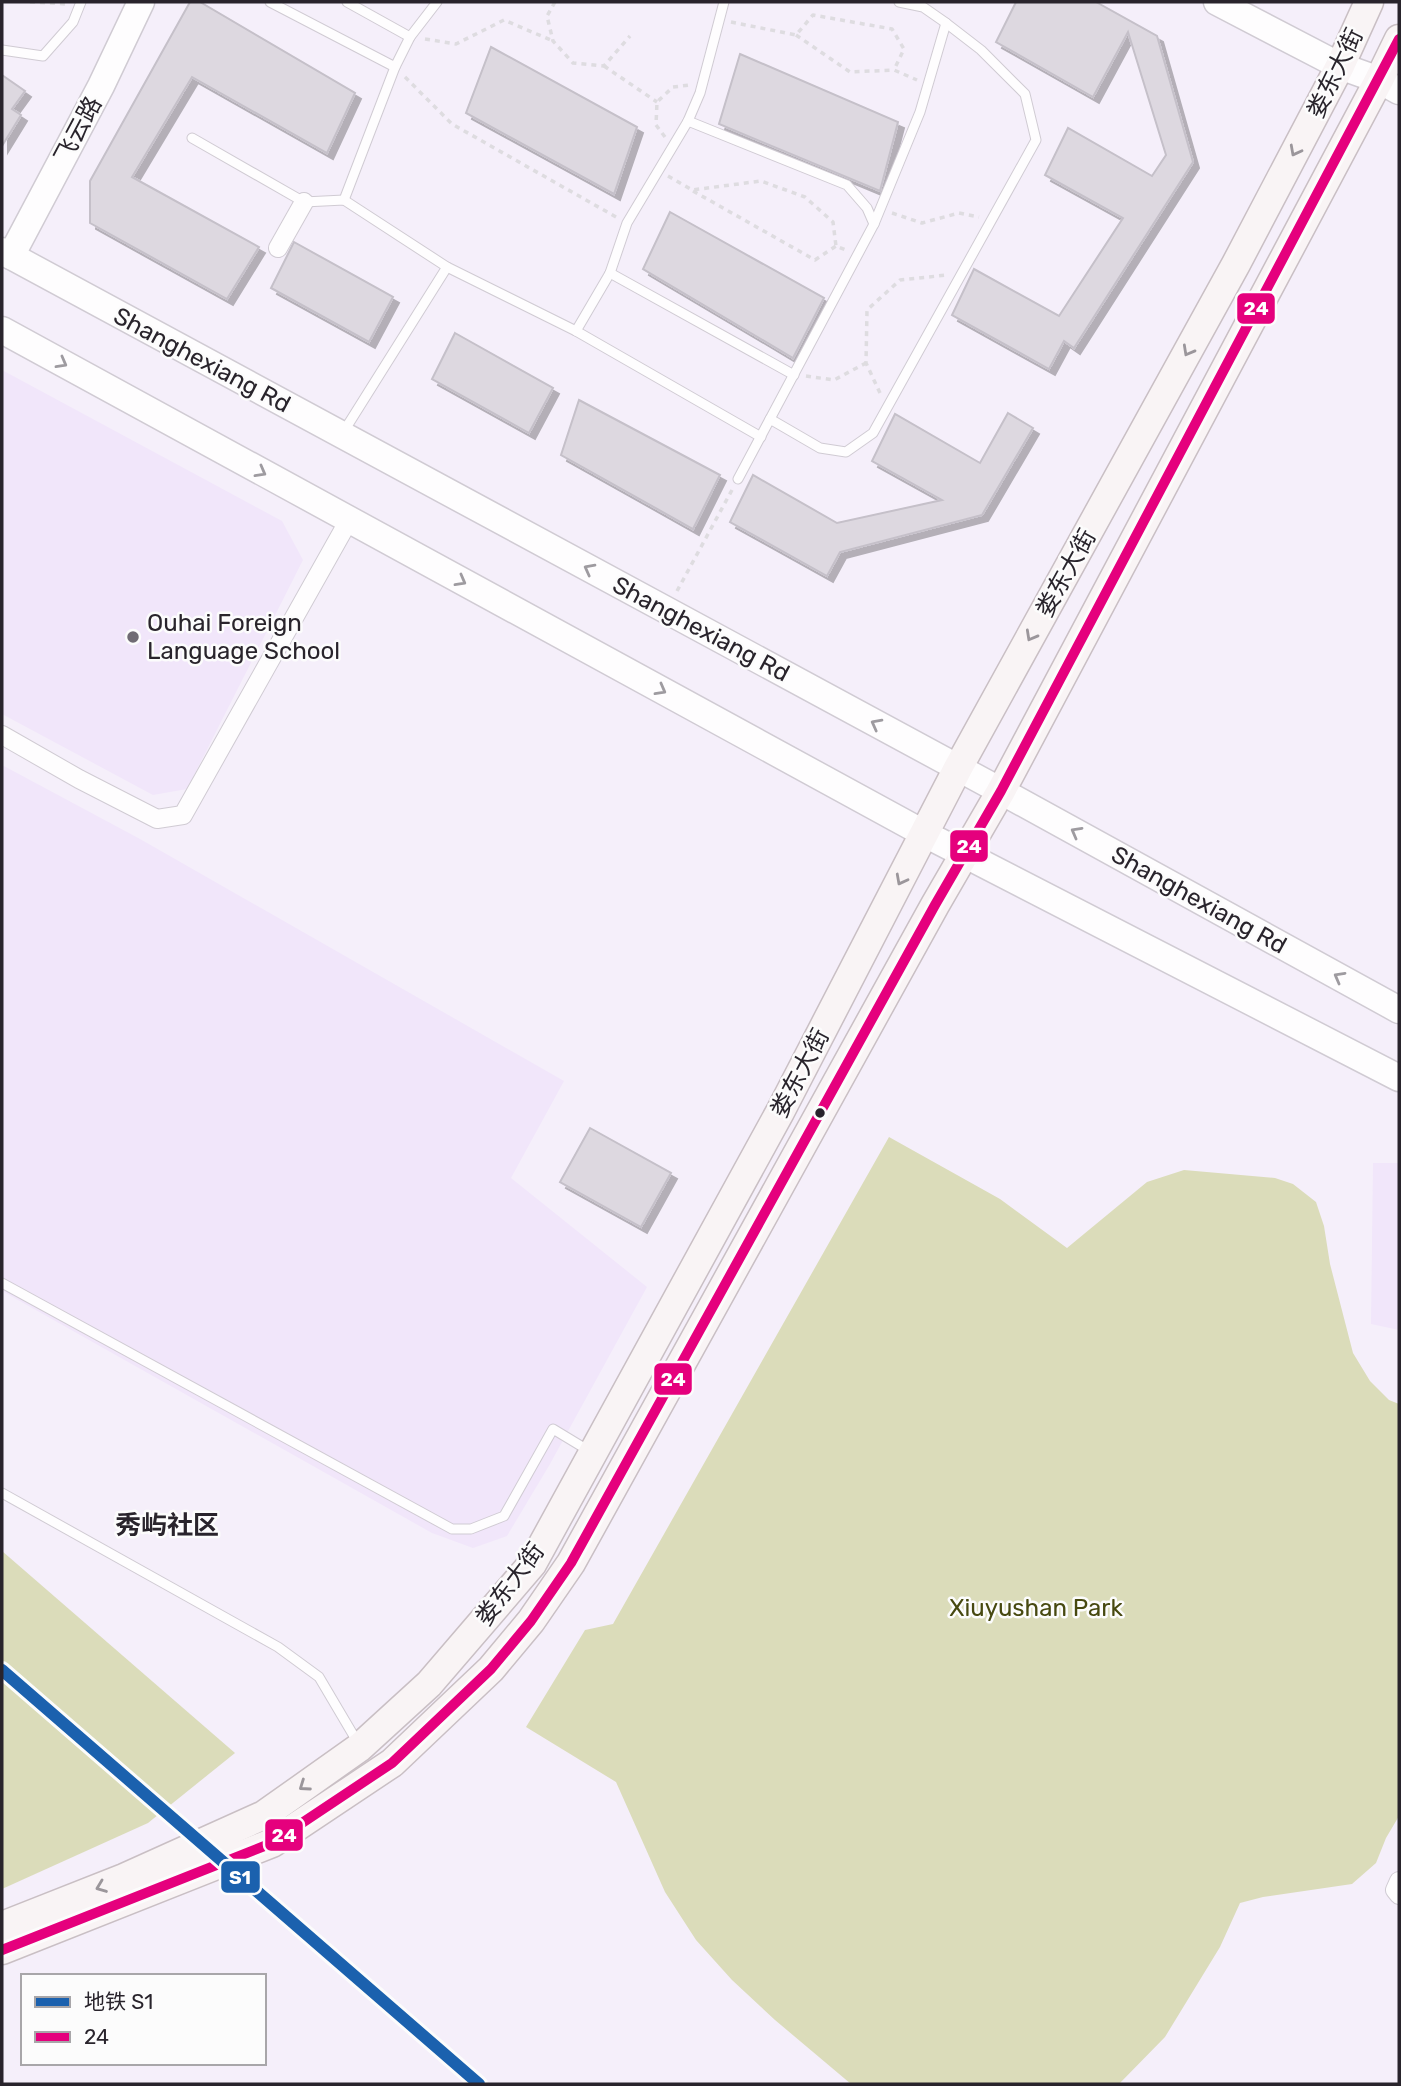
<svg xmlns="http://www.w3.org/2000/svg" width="1401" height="2086" viewBox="0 0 1401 2086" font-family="Rubik,'Noto Sans SC',sans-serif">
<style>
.built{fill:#f1e6fa}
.green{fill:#dbdcba}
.building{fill:#ddd8e0;stroke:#c5c0c9;stroke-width:2;filter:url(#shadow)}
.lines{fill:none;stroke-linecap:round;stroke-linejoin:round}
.lane-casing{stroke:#d0cbd3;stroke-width:11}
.street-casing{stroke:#d0cbd3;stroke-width:20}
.secondary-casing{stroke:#d0cbd3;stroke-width:29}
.primary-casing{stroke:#c9bfc4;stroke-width:31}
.path{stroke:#dedce0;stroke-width:3.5;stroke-dasharray:5 5;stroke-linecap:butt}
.lane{stroke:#fefdfe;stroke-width:9}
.street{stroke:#fefdfe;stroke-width:18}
.secondary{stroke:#fefdfe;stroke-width:26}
.primary{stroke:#f9f4f5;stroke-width:28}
.bus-1-casing{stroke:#fcfcfc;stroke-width:16}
.bus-1{stroke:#e5007d;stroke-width:10}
.metro-1-casing{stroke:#fcfcfc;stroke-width:18}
.metro-1{stroke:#1b61ae;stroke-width:12}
.oneway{stroke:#9b969b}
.oneway2{stroke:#9e9ba0}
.poi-dot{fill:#706b74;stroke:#fcfcfc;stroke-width:2.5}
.bus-dot{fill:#29242c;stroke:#fcfcfc;stroke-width:2.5}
.labels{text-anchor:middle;stroke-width:5;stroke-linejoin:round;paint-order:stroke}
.street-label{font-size:24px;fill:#29242c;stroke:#fcfcfc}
.poi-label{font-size:24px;fill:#29242c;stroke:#fcfcfc;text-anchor:start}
.park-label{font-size:24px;fill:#474910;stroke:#fcfcfc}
.neighbourhood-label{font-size:26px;font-weight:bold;fill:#29242c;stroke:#fcfcfc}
.line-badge{stroke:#fcfcfc;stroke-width:2.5}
.badge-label{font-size:19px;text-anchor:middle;font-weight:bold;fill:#fff}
</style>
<defs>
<filter id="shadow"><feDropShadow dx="6" dy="6" stdDeviation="0" flood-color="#0004"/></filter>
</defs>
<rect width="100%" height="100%" fill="#f5effa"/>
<g class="built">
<polygon points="2,370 282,521 303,560 187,789 153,795 2,714"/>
<polygon points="2,765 140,839 564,1081 511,1178 647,1287 550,1464 507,1536 473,1548 432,1533 2,1291"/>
<polygon points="1373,1163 1399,1163 1399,1330 1371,1324"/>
</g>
<g class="green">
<polygon points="889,1137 1000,1199 1067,1248 1147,1182 1184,1170 1275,1178 1293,1184 1316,1202 1324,1226 1330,1264 1353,1353 1370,1381 1389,1400 1399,1404 1399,1816 1386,1838 1376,1863 1352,1884 1263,1897 1240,1903 1220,1947 1165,2037 1119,2084 851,2084 775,2020 732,1980 696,1940 665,1892 616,1782 526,1727 585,1630 613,1624"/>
<polygon points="2,1551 235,1753 148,1823 2,1889"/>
</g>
<g class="building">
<polygon points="190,2 200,2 355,93 327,153 192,77 132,177 259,247 227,299 90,223 90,181"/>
<polygon points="1016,2 1096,2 1157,36 1193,162 1074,348 1064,341 1049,369 952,315 974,269 1059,316 1123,218 1045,175 1068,128 1152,176 1166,155 1128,32 1093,97 996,42"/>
<polygon points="491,47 637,127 614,194 466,113"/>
<polygon points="740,54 898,122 880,191 719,124"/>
<polygon points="2,75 25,91 12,109 21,115 2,146"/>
<polygon points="670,212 824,298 793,358 643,269"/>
<polygon points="294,242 393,297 369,342 271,288"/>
<polygon points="455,333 553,388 529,433 432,379"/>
<polygon points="579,400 720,475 693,529 561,455"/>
<polygon points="1008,413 1033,428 982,515 840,552 827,576 730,522 753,475 837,523 942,500 872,461 895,414 980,463"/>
<polygon points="590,1128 671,1173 641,1227 560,1182"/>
</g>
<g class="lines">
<g class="lane-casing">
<g id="lane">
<polyline points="270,2 395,67"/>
<polyline points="347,2 410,37"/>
<polyline points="2,50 43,56 73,22 81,2"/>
<polyline points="688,121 847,185 867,208 874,224 770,419"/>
<polyline points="192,138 304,202 344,200 447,267 576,331 761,437"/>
<polyline points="344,200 395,67 410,37 437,2"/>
<polyline points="874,224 920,112 946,23"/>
<polyline points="610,273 794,375"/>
<polyline points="576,331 610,273 627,223 688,121 700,93 724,2"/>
<polyline points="344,431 447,267"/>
<polyline points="738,479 770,419 820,448 846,452 873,433 1036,140 1025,94 981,50 946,23 923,7 899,2"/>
<polyline points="2,1283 452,1529 471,1529 504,1516 553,1429 591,1452"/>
<polyline points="2,1493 278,1647 319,1677 358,1743"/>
</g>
</g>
<g class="street-casing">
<g id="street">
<polyline points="278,248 304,202"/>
<polyline points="2,735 79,779 157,819 183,815 349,520"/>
<polyline points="1399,1881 1395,1890 1399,1895"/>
</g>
</g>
<g class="secondary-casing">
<g id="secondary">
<polyline points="1217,2 1340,66 1379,80 1399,91"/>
<polyline points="2,251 1001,791 1399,1010"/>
<polyline points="11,256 101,86 141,2"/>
<polyline points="2,330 925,834 1399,1078"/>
</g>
</g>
<g class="primary-casing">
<g id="primary">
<polyline points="2,1926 124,1878 264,1815 360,1747 429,1684 532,1564 780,1112 958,768 1236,264 1340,66 1369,2"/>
<polyline points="2,1950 272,1843 392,1763 491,1669 531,1621 571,1563 935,905 1001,791 1379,80 1399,39"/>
</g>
</g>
<g class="path">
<polyline points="30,2 67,4"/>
<polyline points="555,2 547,16 553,41 573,63 604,66 630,36"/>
<polyline points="731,22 796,35 813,15 892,29 904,49 894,70 917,80"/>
<polyline points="796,35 850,72 894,70"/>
<polyline points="425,39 456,44 504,20 553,41"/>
<polyline points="604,66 657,102"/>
<polyline points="405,77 452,124 616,217"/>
<polyline points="665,137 656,125 657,102 673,87 690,85"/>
<polyline points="668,176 692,190 761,181 805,197 833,222 836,246 846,250"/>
<polyline points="693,191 815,260 836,246"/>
<polyline points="892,213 922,223 959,213 979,217"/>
<polyline points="806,376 834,380 866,363"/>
<polyline points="880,393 866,363 867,310 900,280 947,275"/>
<polyline points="677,591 732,490"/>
</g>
<use href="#lane" class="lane"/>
<use href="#street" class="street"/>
<use href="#secondary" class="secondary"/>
<use href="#primary" class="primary"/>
<g class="bus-1-casing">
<polyline id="bus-1" points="2,1950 272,1843 392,1763 491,1669 531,1621 571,1563 935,905 1001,791 1399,39"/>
</g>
<use href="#bus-1" class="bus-1"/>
<g class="metro-1-casing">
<polyline id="metro-1" points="2,1670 479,2084"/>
</g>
<use href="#metro-1" class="metro-1"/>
</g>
<defs><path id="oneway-chevron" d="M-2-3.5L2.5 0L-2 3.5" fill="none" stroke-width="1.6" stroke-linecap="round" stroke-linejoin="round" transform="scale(1.75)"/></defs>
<g class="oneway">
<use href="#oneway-chevron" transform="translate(1295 151) rotate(118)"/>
<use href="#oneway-chevron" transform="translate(1188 351) rotate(119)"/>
<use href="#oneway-chevron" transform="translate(1031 636) rotate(119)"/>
<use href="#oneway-chevron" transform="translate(901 880) rotate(118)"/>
<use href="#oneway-chevron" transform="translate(304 1786) rotate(145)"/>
<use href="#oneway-chevron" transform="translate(101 1887) rotate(159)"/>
</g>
<g class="oneway2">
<use href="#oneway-chevron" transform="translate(62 363) rotate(29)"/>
<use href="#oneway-chevron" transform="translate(261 472) rotate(29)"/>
<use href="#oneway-chevron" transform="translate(589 569) rotate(-152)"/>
<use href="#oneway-chevron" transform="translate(461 581) rotate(29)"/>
<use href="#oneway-chevron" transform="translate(661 690) rotate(29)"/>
<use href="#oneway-chevron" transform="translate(876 724) rotate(-152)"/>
<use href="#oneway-chevron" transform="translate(1076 832) rotate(-151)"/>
<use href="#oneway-chevron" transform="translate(1339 977) rotate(-151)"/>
</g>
<circle class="poi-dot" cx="133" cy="637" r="7"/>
<circle class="bus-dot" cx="820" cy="1113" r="6"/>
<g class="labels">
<g class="street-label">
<text transform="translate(1335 73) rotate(-64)" y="8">娄东大街</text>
<text transform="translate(78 130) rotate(-62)" y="8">飞云路</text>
<text transform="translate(202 360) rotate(28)" y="8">Shanghexiang Rd</text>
<text transform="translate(1066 573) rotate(-61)" y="8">娄东大街</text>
<text transform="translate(701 629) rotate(28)" y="8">Shanghexiang Rd</text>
<text transform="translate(1199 900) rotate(29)" y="8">Shanghexiang Rd</text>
<text transform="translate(800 1073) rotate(-62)" y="8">娄东大街</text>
<text transform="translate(510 1584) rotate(-53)" y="8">娄东大街</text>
</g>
<g class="poi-label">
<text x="147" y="631">Ouhai Foreign<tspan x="147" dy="28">Language School</tspan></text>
</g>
<g class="park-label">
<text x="1036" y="1616">Xiuyushan Park</text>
</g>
<g class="neighbourhood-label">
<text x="167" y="1534">秀屿社区</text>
</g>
</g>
<g class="line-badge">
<rect x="1236" y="292" width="40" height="33" rx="7" fill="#e5007d"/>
<rect x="949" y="829" width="40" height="34" rx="7" fill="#e5007d"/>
<rect x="653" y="1362" width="40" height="34" rx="7" fill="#e5007d"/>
<rect x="264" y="1818" width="40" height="34" rx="7" fill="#e5007d"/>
<rect x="220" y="1860" width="41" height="34" rx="7" fill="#1b61ae"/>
</g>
<g class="badge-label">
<text x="1256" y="315">24</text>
<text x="969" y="853">24</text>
<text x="673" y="1386">24</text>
<text x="284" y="1842">24</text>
<text x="240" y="1884">S1</text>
</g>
<rect width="1401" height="2086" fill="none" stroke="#29242c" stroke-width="7"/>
<rect x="21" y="1974" width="245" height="91" fill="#fcfcfc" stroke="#a8a6a9" stroke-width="2"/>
<rect x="35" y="1997" width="35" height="10" fill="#1b61ae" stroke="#a8a6a9" stroke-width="2"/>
<text x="84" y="2009" font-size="21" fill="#29242c">地铁 S1</text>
<rect x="35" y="2032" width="35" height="10" fill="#e5007d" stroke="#a8a6a9" stroke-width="2"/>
<text x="84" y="2044" font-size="21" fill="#29242c">24</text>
</svg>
